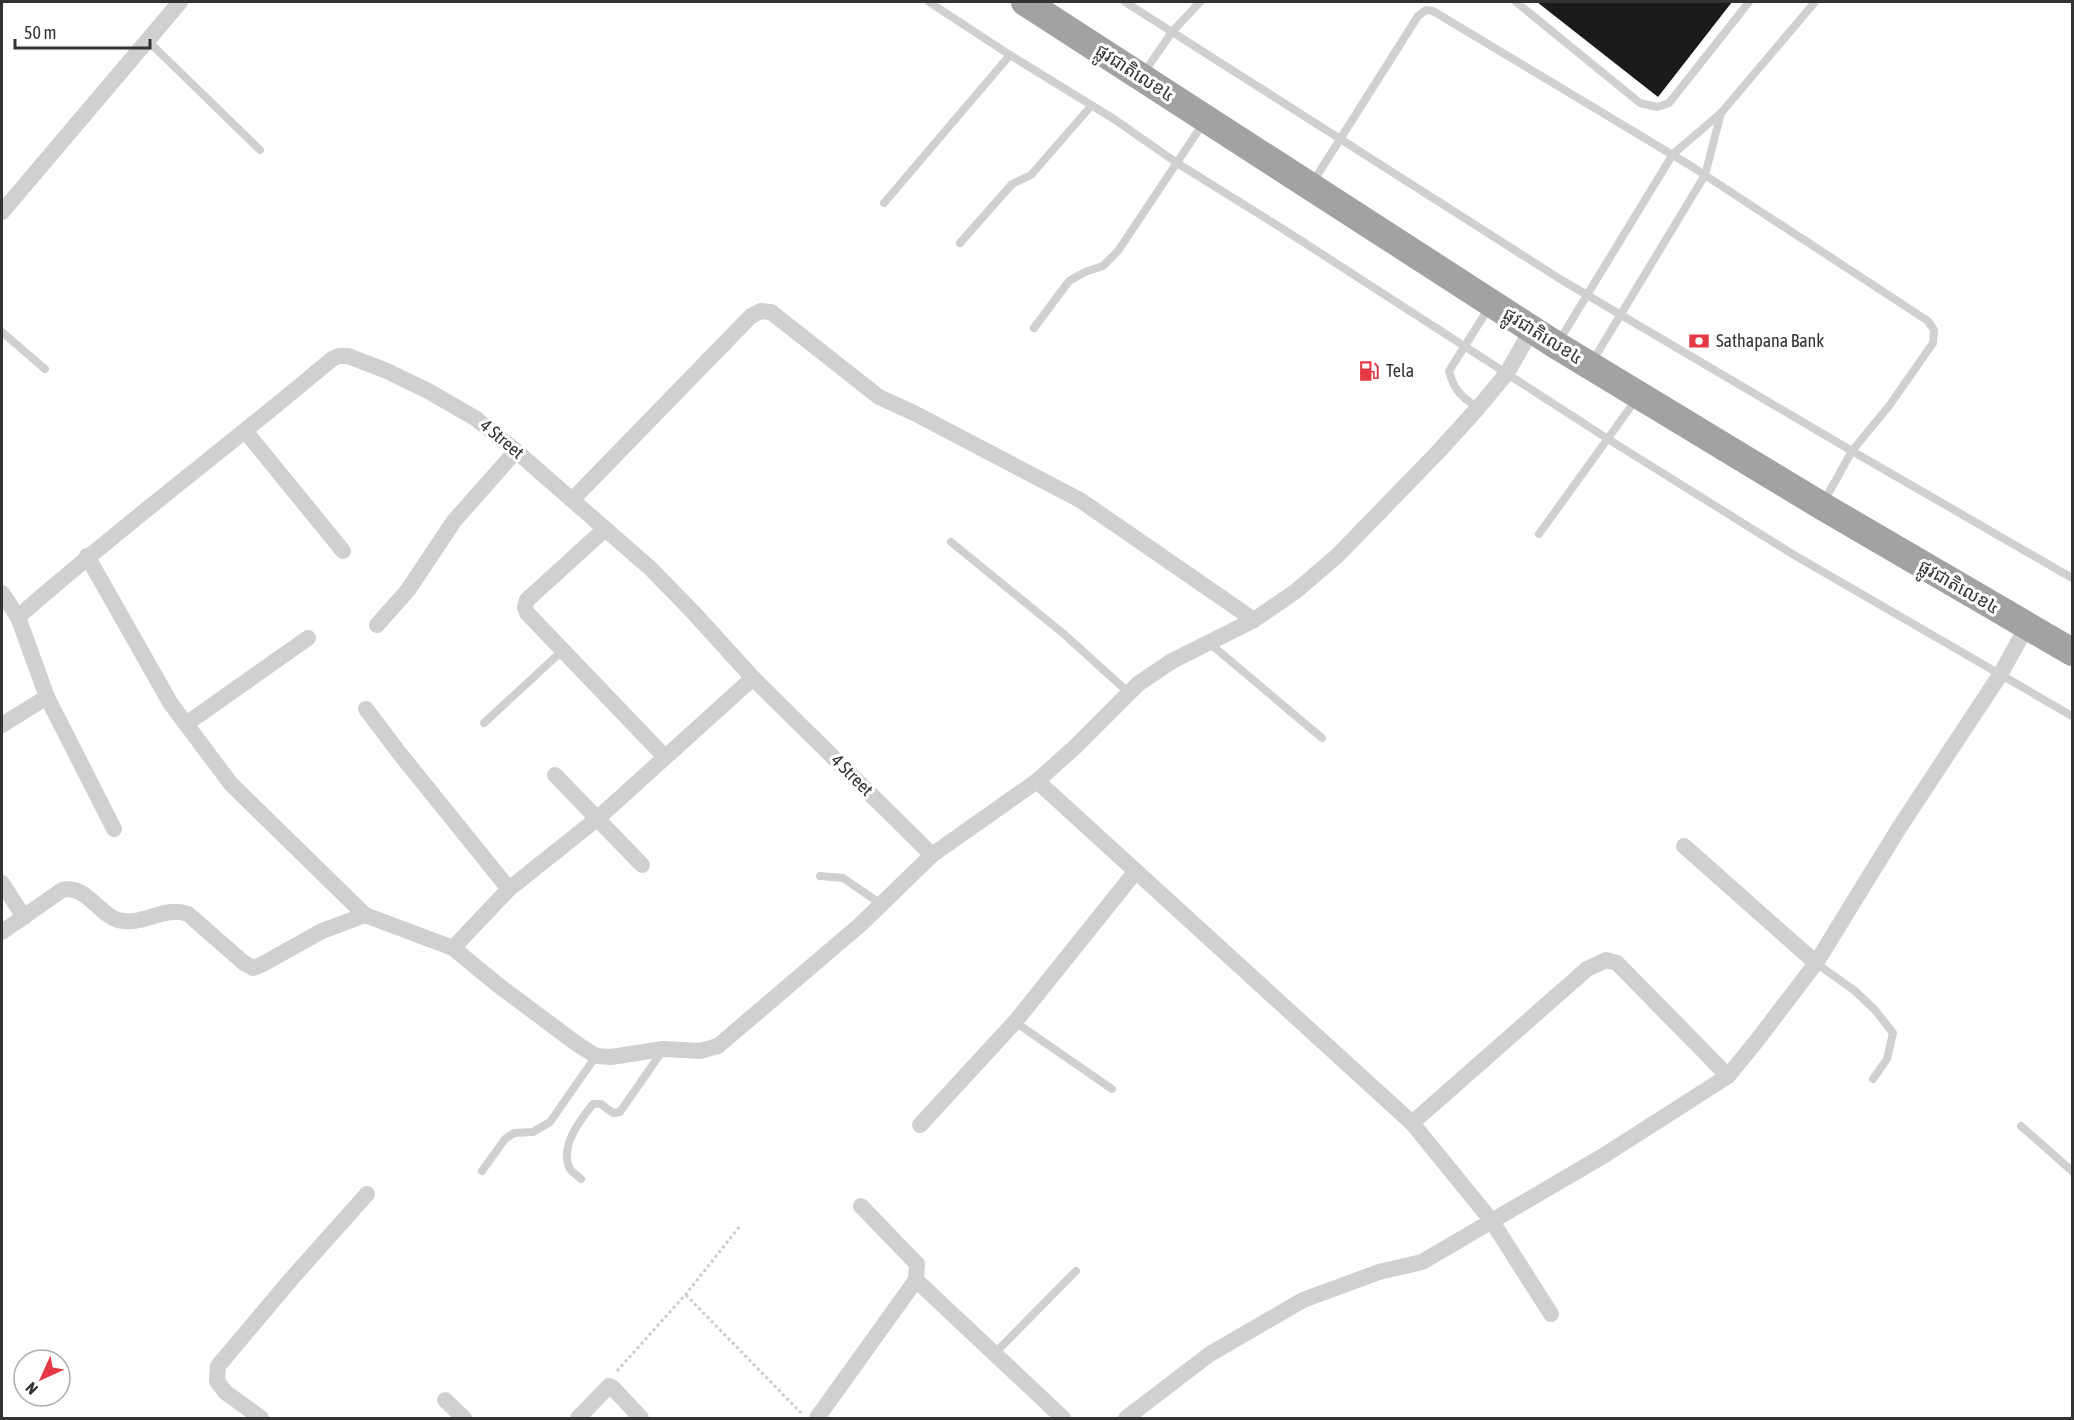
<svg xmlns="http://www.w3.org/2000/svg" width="2074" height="1420" viewBox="0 0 2074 1420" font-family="'Asap Condensed','Noto Sans Khmer',sans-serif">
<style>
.building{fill:#1a1a1a}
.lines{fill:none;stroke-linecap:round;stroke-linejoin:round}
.path{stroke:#cdcdcd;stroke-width:3;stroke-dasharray:3 3;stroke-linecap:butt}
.service{stroke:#d0d0d0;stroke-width:8}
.minor{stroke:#d0d0d0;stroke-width:16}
.trunk{stroke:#a2a2a2;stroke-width:28}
.labels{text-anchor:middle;stroke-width:6;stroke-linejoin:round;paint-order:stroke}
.street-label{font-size:18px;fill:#333;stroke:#fff}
.poi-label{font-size:18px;fill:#333;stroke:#fff;text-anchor:start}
</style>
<rect width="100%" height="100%" fill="#fff"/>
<polygon class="building" points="1537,2 1732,2 1658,97"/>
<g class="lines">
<g class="path">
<polyline points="686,1295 801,1413"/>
<polyline points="617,1371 686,1294 740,1226"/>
</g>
<g class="service">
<polyline points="929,2 1010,55 1114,119 1177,163 1283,229 1608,439 1794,555 2072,716"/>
<polyline points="1125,2 1560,279 1852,451 2072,578"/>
<polyline points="1516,2 1640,103 1657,107 1669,103 1749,2"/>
<polyline points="147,40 260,150"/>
<polyline points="1143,74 1172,32 1200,2"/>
<polyline points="1313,182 1418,16 1426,10 1433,11 1691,166 1928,321 1934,330 1933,343 1889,406 1852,451 1823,503"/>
<polyline points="884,203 1010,55"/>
<polyline points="960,243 1012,184 1031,175 1091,106"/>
<polyline points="1034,328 1069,281 1085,272 1103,266 1118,251 1204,122"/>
<polyline points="2,332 45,369"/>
<polyline points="1559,341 1673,154 1721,113 1815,2"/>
<polyline points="1592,362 1705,175 1721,113"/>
<path d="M1478 408C1462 397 1454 391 1449 371L1490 306"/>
<polyline points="1539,534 1637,398"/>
<polyline points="951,542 1065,635 1129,693"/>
<polyline points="1208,642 1322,738"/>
<polyline points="484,723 562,651"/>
<polyline points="820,876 843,878 881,904"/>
<polyline points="1816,963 1855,991 1875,1010 1893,1033 1887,1059 1873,1079"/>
<polyline points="1015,1022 1112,1089"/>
<polyline points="2021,1126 2072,1171"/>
<polyline points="482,1171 505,1139 514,1133 533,1132 550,1122 596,1056"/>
<path d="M581 1179C578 1176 572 1172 570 1169 559 1147 580 1120 593 1104H601L613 1113 620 1112 663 1050"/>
<polyline points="994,1354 1076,1271"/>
</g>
<g class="minor">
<polyline points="2,212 180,2"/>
<polyline points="246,432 343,551"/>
<polyline points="573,499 751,316 761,311 771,312 879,397 914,413 1080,500 1254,620"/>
<polyline points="605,529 527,600 525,607 527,613 665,757"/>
<polyline points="87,556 171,704 231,784 365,915"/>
<polyline points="2,593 18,617 47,697 114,829"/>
<path d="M18 617C120 527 228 447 332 359L339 356H348L387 371 428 391 475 418 516 451 650 568 692 611 753 678 932 855"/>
<polyline points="377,625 408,590 454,521 516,451"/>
<polyline points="366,709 400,754 509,889"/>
<polyline points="186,724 308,638"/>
<polyline points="2,725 47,697"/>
<polyline points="555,775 642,865"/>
<polyline points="1037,781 1412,1123 1491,1220 1551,1314"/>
<polyline points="1684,846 1816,963"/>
<polyline points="2,883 24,917"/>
<path d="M2 932 62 890C86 884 98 914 118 920 142 927 164 905 188 914L244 963 253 968 261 965 322 931 365 915 453 948 498 985 577 1044 596 1056 611 1057 663 1049 700 1051 718 1046 861 924 932 855 1037 781 1075 747 1138 684 1172 661 1254 620 1296 591 1338 555 1438 452 1478 408 1507 373 1532 329"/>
<polyline points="453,948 509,889 598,818 753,678"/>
<polyline points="1412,1123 1587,969 1606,960 1617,963 1728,1076"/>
<polyline points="920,1125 1015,1022 1136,871"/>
<polyline points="861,1206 917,1264 916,1280 1063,1418"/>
<polyline points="445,1400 464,1418"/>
<polyline points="261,1418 225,1392 217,1381 218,1366 293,1277 367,1194"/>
<polyline points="578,1418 609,1386 613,1388 641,1418"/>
<polyline points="817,1418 916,1280"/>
<polyline points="1126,1418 1210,1354 1303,1300 1379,1272 1422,1262 1603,1156 1728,1076 1755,1043 1816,963 1899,828 2000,675 2027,626"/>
</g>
<polyline class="trunk" points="1025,2 1556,345 1822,506 2072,652"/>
</g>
<defs>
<g id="bank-bare" transform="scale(1.62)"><path d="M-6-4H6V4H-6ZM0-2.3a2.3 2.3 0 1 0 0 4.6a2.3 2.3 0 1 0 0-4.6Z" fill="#e63946" stroke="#fff" stroke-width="2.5" paint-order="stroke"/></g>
<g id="fuel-bare" transform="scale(1.62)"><path d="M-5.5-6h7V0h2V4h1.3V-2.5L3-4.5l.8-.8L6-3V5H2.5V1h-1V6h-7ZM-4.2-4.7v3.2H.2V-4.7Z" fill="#e63946" stroke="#fff" stroke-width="2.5" paint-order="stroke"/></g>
</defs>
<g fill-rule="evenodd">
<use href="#bank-bare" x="1699" y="341"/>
<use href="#fuel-bare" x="1369" y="371"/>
</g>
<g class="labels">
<g class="street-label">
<text transform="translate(1135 73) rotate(33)" y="6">ផ្លូវជាតិលេខ៤</text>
<text transform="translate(1543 336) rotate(32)" y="6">ផ្លូវជាតិលេខ៤</text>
<text transform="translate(502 439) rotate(40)" y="6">4 Street</text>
<text transform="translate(1959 587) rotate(30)" y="6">ផ្លូវជាតិលេខ៤</text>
<text transform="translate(852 775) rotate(45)" y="6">4 Street</text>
</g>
<g class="poi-label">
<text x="1716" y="347">Sathapana Bank</text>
<text x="1386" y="377">Tela</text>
</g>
</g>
<rect width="2074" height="1420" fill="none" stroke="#333333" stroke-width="6"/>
<g transform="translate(42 1378) rotate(225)"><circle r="28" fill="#ffffff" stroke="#adadad" stroke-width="1.5"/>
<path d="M0-4.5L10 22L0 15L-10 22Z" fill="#e63946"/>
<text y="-9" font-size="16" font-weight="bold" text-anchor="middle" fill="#333333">N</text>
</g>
<path d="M15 39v9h135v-9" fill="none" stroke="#333333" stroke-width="3"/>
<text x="24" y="39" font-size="18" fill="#333333" stroke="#ffffff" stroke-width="4.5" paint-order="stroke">50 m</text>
</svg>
